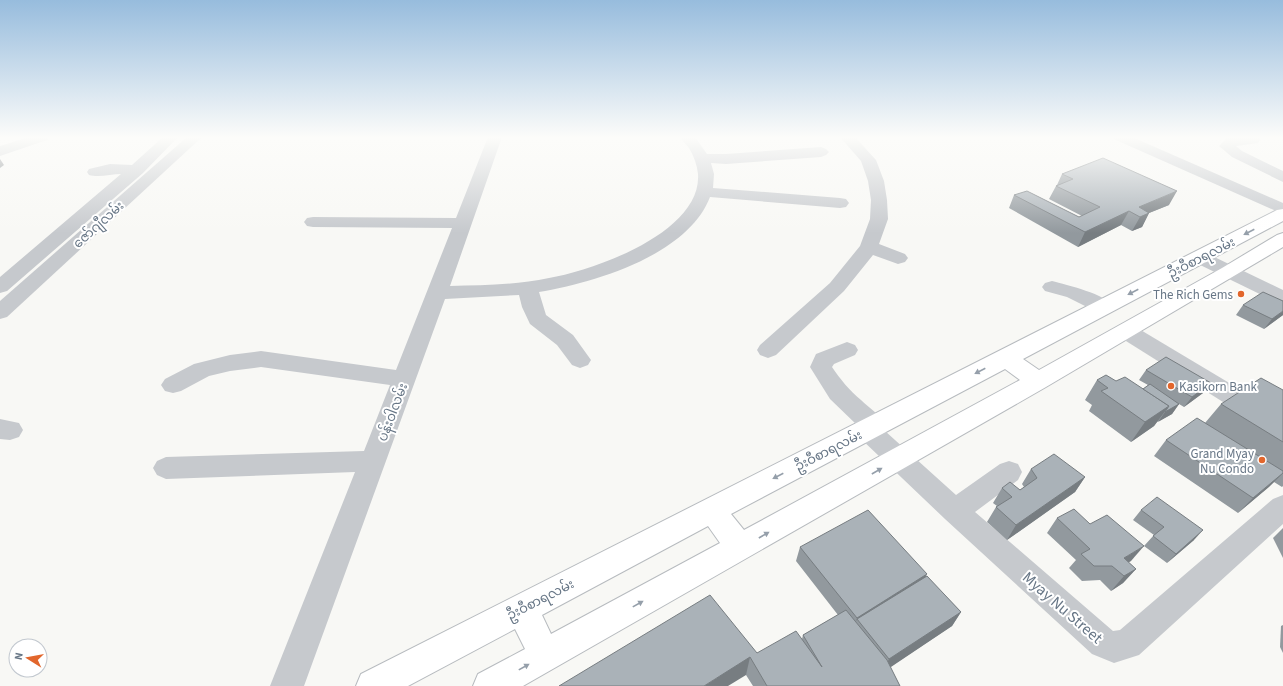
<svg xmlns="http://www.w3.org/2000/svg" width="1283" height="686" viewBox="0 0 1283 686" font-family="'Source Sans 3','Noto Sans Myanmar',sans-serif">
<style>
.lines{fill:none;stroke-linecap:round;stroke-linejoin:round}
.major-casing{stroke:#b7bbbf;stroke-width:2}
.minor{fill:#c6c9cd;fill-rule:evenodd}
.major{fill:#fff;fill-rule:evenodd}
.wall{fill:#92999e}
.shaded-wall{fill:#777d81}
.building{fill:#aab2b8;stroke:#777d81}
.oneway{fill:#959faa}
.poi-dot{fill:#e2662c;stroke:#fff;stroke-width:1.5}
.labels{text-anchor:middle;stroke-width:4;stroke-linejoin:round;paint-order:stroke}
.street-label{font-size:13px;fill:#677686;stroke:#fff}
.poi-label{font-size:13px;fill:#677686;stroke:#fff;text-anchor:end}
.near-street-label{font-size:16px;fill:#677686;stroke:#fff}
</style>
<rect width="100%" height="100%" fill="#f8f8f5"/>
<g class="lines">
<g class="major-casing">
<path id="major" d="M1283 209V221L1023 359 1039 370 1222 268 1277 235 1283 233V247L1046 387 523 686H473L478 674 525 649 515 629 408 686H356L361 674 1277 210ZM1005 369 1020 380 744 530 731 514ZM708 526 720 543 551 634 542 615Z"/>
</g>
<g class="minor">
<polygon points="29,137 49,137 47,140 0,156 0,146"/>
<path d="M163 137H178L143 173 7 291 0 293V277L121 174C111 174 99 178 89 175L87 172 89 169 110 164 132 165Z"/>
<polygon points="187,137 202,137 7,317 0,319 0,301"/>
<path d="M488 137H502L450 286C483 285 516 285 549 278 595 270 702 232 698 174 697 165 694 156 689 148 686 144 682 141 680 137H695L707 154H726L821 147 826 149 829 152 826 155 821 157 726 164 711 163 714 174 713 188 840 198 846 199 849 203 846 207 840 208 710 197C688 255 594 283 539 292L546 315 573 335 591 360 588 365 580 368 572 365 557 345 530 324 522 307 519 295 445 299 304 686H270L355 472 166 479 157 475 153 468 157 461 166 457 364 451 390 385 261 367 230 371 209 376 181 391 173 393 165 391 161 385 165 379 194 364 230 355 261 351 396 370 452 228 313 227 307 226 304 222 307 218 313 217 456 218Z"/>
<polygon points="840,137 855,137 876,160 884,181 887,200 888,219 879,244 905,254 908,258 905,262 898,264 873,255 844,291 776,355 768,358 760,355 757,350 760,345 830,283 860,246 870,219 871,200 868,181 861,161"/>
<polygon points="1114,137 1132,137 1283,203 1283,214 1116,140"/>
<polygon points="1242,137 1258,137 1260,140 1258,143 1236,146 1242,151 1283,171 1283,182 1232,157 1219,146 1226,139"/>
<polygon points="1199,251 1206,253 1283,290 1283,304 1276,302 1192,261 1190,257 1192,253"/>
<path d="M1052 281C1067 285 1106 294 1114 307L1111 312 1104 314 1097 312 1067 297 1045 291 1042 287 1045 283Z"/>
<polygon points="1126,324 1134,326 1283,415 1283,436 1274,434 1118,336 1115,331 1118,326"/>
<path d="M847 342 855 345 858 350 855 355 834 364 832 367C840 379 850 391 861 400 870 409 881 415 887 426L885 431 956 495 1000 464 1009 461 1018 464 1022 472 1018 480 975 512 1113 631 1120 630 1273 499 1283 495V524L1139 655 1114 663 1092 654 945 519 859 437 855 430 858 426 830 399 810 367 816 354Z"/>
<polygon points="0,419 19,423 23,430 19,437 10,440 0,439"/>
</g>
<use href="#major" class="major"/>
</g>
<g class="wall">
<polygon points="1062,174 1169,205 1149,213 1142,227 1132,231 1121,225 1078,247 1009,208 1014,195 1079,217 1082,216 1049,199 1056,186 1057,185"/>
<polygon points="1243,305 1283,315 1264,329 1236,315"/>
<polygon points="1146,370 1211,383 1203,393 1184,407 1179,404 1172,414 1157,422 1154,426 1131,442 1089,411 1092,405 1085,400 1097,380 1116,381 1143,389 1148,385 1139,380"/>
<polygon points="1283,390 1283,486 1282,487 1274,482 1238,513 1154,456 1166,440 1205,423 1221,404"/>
<polygon points="1031,469 1085,477 1075,492 1007,540 987,522 996,507 997,506 993,503 1002,488 1020,490 1024,487 1022,484"/>
<polygon points="1141,510 1194,540 1167,563 1144,546 1154,535 1133,520"/>
<polygon points="1057,518 1090,524 1131,561 1128,562 1136,569 1123,583 1111,591 1100,580 1082,581 1069,568 1076,560 1047,533"/>
<polygon points="1283,528 1283,558 1273,538"/>
<polygon points="800,547 926,576 961,612 952,626 890,667 900,686 753,686 746,675 559,686 757,653 802,639 803,635 838,615 796,561"/>
<polygon points="1283,625 1283,653 1280,647 1281,626"/>
</g>
<g class="shaded-wall">
<polygon points="0,159 4,165 0,168"/>
<polygon points="1177,191 1169,205 1149,213 1142,227 1132,231 1140,217 1139,207"/>
<polygon points="1129,211 1121,225 1078,247 1085,232"/>
<polygon points="1283,311 1283,315 1264,329 1272,319"/>
<polygon points="1211,383 1203,393 1184,407 1192,397"/>
<polygon points="1179,404 1172,414 1158,422 1165,412"/>
<polygon points="1169,406 1154,426 1131,442 1145,422"/>
<polygon points="1283,473 1269,487 1238,513 1253,498"/>
<polygon points="1085,477 1075,492 1007,540 1016,525"/>
<polygon points="1203,530 1194,540 1167,563 1176,554"/>
<polygon points="1144,546 1131,561 1116,569 1124,558"/>
<polygon points="1136,569 1123,583 1111,591 1124,576"/>
<polygon points="927,574 920,589 857,619 851,632 857,618"/>
<polygon points="961,612 952,626 882,673 889,659"/>
<polygon points="750,657 746,675 728,686 704,686"/>
</g>
<g class="building">
<polygon points="1103,158 1177,191 1139,207 1149,213 1140,217 1129,211 1085,232 1014,195 1027,191 1079,217 1100,207 1056,186 1073,179 1062,174"/>
<polygon points="1263,292 1283,301 1283,311 1272,319 1243,305"/>
<polygon points="1166,357 1211,383 1192,397 1146,370"/>
<polygon points="1106,375 1116,381 1125,377 1169,406 1145,422 1101,391 1108,388 1097,380"/>
<polygon points="1261,378 1283,390 1283,442 1221,404"/>
<polygon points="1150,384 1179,404 1165,412 1169,406 1143,389"/>
<polygon points="1197,418 1283,471 1283,473 1253,498 1166,440"/>
<polygon points="1054,454 1085,477 1016,525 996,507 1012,497 1002,488 1010,482 1020,490 1037,478 1031,469"/>
<polygon points="1157,497 1203,530 1176,554 1153,536 1164,527 1141,510"/>
<polygon points="1074,509 1090,524 1107,515 1144,546 1124,558 1136,569 1124,576 1112,566 1094,566 1081,554 1090,549 1057,518"/>
<polygon points="868,510 927,574 857,618 800,547"/>
<polygon points="927,576 961,612 889,659 857,619"/>
<polygon points="710,595 757,653 796,631 822,667 803,635 846,610 887,660 900,686 767,686 750,657 704,686 559,686"/>
</g>
<defs><path id="oneway-solid" d="M-6-.8H1V-3.2L6.5 0L1 3.2V.8H-6Z"/></defs>
<g class="oneway">
<use href="#oneway-solid" transform="translate(1249 232) rotate(153)"/>
<use href="#oneway-solid" transform="translate(1133 292) rotate(153)"/>
<use href="#oneway-solid" transform="translate(980 371) rotate(153)"/>
<use href="#oneway-solid" transform="translate(877 471) rotate(-30)"/>
<use href="#oneway-solid" transform="translate(778 476) rotate(153)"/>
<use href="#oneway-solid" transform="translate(764 535) rotate(-30)"/>
<use href="#oneway-solid" transform="translate(638 604) rotate(-29)"/>
<use href="#oneway-solid" transform="translate(524 667) rotate(-29)"/>
</g>
<linearGradient id="sky" x2="0" y2="1"><stop stop-color="#97bcdd"/><stop offset="0.59" stop-color="#fcfcfa"/><stop offset="1" stop-color="#fcfcfa" stop-opacity="0"/></linearGradient>
<rect width="1283" height="233" fill="url(#sky)"/>
<g class="poi-dot">
<circle cx="1241" cy="294" r="4"/>
<circle cx="1171" cy="386" r="4"/>
<circle cx="1262" cy="460" r="4"/>
</g>
<g class="labels">
<g class="street-label">
<text transform="translate(98 224) rotate(-42)" y="5">ဇော်ဂျီလမ်း</text>
<text transform="translate(1201 257) rotate(-27)" y="5">ဦးဝီစာရလမ်း</text>
<text transform="translate(392 412) rotate(-69)" y="5">ပန်းဝါလမ်း</text>
<text transform="translate(828 450) rotate(-27)" y="5">ဦးဝီစာရလမ်း</text>
<text transform="translate(540 599) rotate(-27)" y="5">ဦးဝီစာရလမ်း</text>
</g>
<g class="poi-label">
<text x="1233" y="299">The Rich Gems</text>
<text x="1179" y="391" text-anchor="start">Kasikorn Bank</text>
<text x="1254" y="458">Grand Myay<tspan x="1254" dy="15">Nu Condo</tspan></text>
</g>
<g class="near-street-label">
<text transform="translate(1063 607) rotate(41)" y="6">Myay Nu Street</text>
</g>
</g>
<g transform="translate(28 658) rotate(281)"><circle r="19" fill="#ffffff" stroke="#c2c8cf"/>
<path d="M0-3L7 15L0 10L-7 15Z" fill="#e2662c"/>
<text y="-6" font-size="11" font-weight="bold" text-anchor="middle" fill="#677686">N</text>
</g>
</svg>
